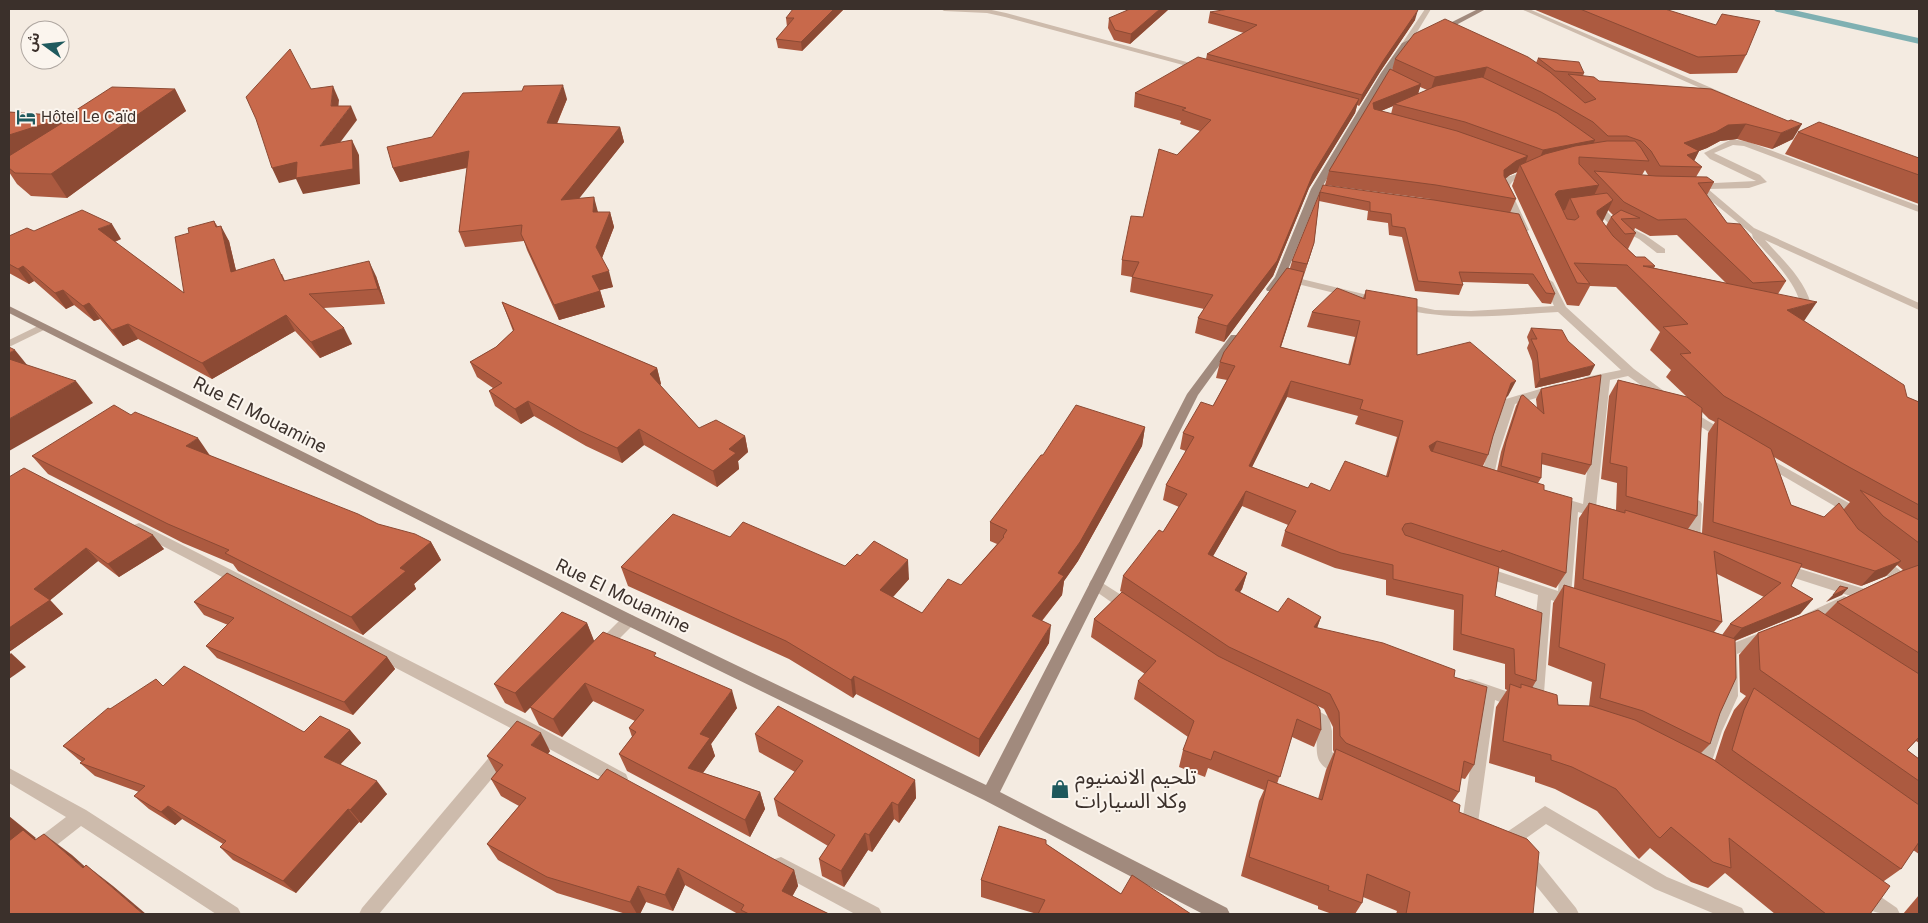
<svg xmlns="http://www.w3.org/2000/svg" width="1928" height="923" viewBox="0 0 1928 923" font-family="Inter,'Noto Sans Arabic',sans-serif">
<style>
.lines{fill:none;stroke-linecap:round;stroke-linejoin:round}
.stream{stroke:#7fb0b2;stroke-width:5.5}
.street{fill:#cdbbac;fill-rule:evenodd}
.secondary{fill:#a18a7d;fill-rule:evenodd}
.wall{fill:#ac5a40;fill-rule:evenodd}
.shaded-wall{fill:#8c4a34}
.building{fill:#c8694b;stroke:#8c4a34;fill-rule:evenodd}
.labels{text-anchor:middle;stroke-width:4;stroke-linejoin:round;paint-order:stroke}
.far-poi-label{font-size:15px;fill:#3b302b;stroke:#fbf5ee;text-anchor:start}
.street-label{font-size:18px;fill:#3b302b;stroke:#fbf5ee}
.near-poi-label{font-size:21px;fill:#3b302b;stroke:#fbf5ee;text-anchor:start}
</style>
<rect width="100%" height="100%" fill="#f4ebe1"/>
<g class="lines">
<polyline class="stream" points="1777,9 1919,41"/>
<g class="street">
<polygon points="941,9 987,9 1006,13 1205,67 1198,69 1005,17 987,13 944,11"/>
<polygon points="1425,9 1431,9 1408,47 1402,47 1401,45"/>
<polygon points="1521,9 1529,9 1730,96 1723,98"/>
<path d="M1732 139 1749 142 1919 206V212L1916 211 1744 146 1733 145 1714 153 1760 175 1767 182 1749 188 1708 189 1754 228 1919 303V310L1765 240C1782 259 1804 279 1811 304L1810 306 1790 309 1789 307 1790 305 1800 302C1793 278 1770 257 1753 238L1752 234 1698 190 1689 187 1694 184 1756 181 1710 159 1704 153Z"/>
<polygon points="1532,169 1535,170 1535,174 1513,181 1510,185 1510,189 1529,230 1524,233 1519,230 1500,189 1500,184 1507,177"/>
<polygon points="1594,200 1597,201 1615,220 1645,235 1665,249 1665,253 1657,253 1639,239 1609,224 1589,203"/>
<polygon points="1285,275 1384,299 1385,301 1380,304 1281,280 1280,278"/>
<path d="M1548 279 1553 282 1566 307 1634 369 1672 397 1666 401 1662 400 1628 376 1610 380 1596 507 1605 510 1607 513 1605 516 1600 518 1578 512 1571 595 1577 597 1579 601 1577 605 1572 607 1551 600 1543 706 1540 711 1535 713 1530 711 1527 706 1538 595 1477 575 1475 571 1477 567 1482 566 1558 591 1565 508 1551 504 1550 501 1551 498 1556 496 1583 504 1598 382 1586 385 1580 381 1586 377 1621 370 1558 312C1504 315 1452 322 1398 308L1397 306 1402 303 1435 310 1471 311 1554 306 1543 282Z"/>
<polygon points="42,324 46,325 47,327 46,329 9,347 9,340"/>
<polygon points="1557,384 1563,388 1561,391 1515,404 1499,452 1493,480 1491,483 1483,483 1481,480 1487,452 1506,399"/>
<polygon points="1688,409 1728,433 1730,436 1728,439 1720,439 1684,416 1682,413"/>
<polygon points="1763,455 1865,512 1867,515 1865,518 1855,518 1759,462 1757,459 1759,456"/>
<polygon points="1695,499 1700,501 1702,504 1700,541 1698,545 1688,545 1686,541 1688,504 1690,501"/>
<polygon points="139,523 530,722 626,774 628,779 626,784 620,786 614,784 518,732 134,531 132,528 134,525"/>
<polygon points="1878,556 1883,557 1919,585 1919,598 1914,597 1873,565 1871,561 1873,557"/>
<polygon points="1781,563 1868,590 1870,594 1868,598 1863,600 1776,572 1774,568 1776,564"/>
<polygon points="1096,579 1134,603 1136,607 1134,611 1129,613 1124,611 1091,588 1089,584 1091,580"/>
<polygon points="1844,596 1849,598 1851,602 1849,606 1813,623 1808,625 1803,623 1801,619 1803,615"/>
<polygon points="629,614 634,616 636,620 634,624 607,651 602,653 597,651 595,647 597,643 624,616"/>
<polygon points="1764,631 1769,633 1771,637 1769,641 1737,654 1738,696 1722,731 1707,776 1701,778 1695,776 1693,771 1706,731 1722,696 1722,651 1724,647"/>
<polygon points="1471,679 1523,697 1526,702 1523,707 1518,709 1495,700 1478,823 1476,829 1470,831 1464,829 1462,823 1481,695 1466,690 1463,685 1466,680"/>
<path d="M1308 705 1329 717 1332 731V752L1350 765 1352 770 1350 775 1344 777C1309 764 1319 755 1316 726L1302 717 1300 712 1302 707Z"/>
<polygon points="503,746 509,748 511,753 509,758 379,914 359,914 362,908 497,748"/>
<polygon points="9,768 86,810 238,908 241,914 216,914 81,826 44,855 38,857 32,855 29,849 32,843 66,817 9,783"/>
<polygon points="1545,806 1667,877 1742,908 1745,914 1715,914 1655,889 1546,824 1521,842 1523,846 1520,852 1514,854 1508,852 1501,840 1504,834"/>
<polygon points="1527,853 1533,855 1576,908 1579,914 1559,914 1521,867 1518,861 1521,855"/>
<polygon points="781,857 879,908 882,914 855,914 775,871 772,865 775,859"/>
<path d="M1865 886 1897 908 1900 914C1882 914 1864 914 1856 895L1859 889Z"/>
</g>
<g class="secondary">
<polygon points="1478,9 1486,9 1443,32 1436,30"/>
<polygon points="1418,36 1425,38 1408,47 1388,75 1321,189 1285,277 1275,291 1267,291 1266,289 1275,277 1311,189 1381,73 1402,43"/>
<polygon points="9,306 634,616 986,785 1187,394 1231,335 1239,335 1240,337 1198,395 1000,792 1227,908 1230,914 1203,914 984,800 624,624 9,313"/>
</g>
</g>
<g class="wall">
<polygon points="844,9 802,51 778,48 776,39 787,27 786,18"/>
<polygon points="1169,9 1130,44 1114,40 1108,28 1109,18"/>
<polygon points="1533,9 1665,9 1746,55 1737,73 1690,74"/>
<polygon points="1210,12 1415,20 1380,72 1359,106 1357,105 1355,113 1309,188 1273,276 1224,342 1195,333 1198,318 1204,309 1130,292 1132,277 1121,275 1122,260 1143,217 1177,155 1200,131 1180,124 1181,121 1134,107 1135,93 1206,59 1207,54 1244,33 1208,23"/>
<path d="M1538 58 1584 73 1583 76 1599 81 1711 89 1793 139 1772 149 1737 139 1720 141 1707 148 1699 151 1694 161 1702 167 1696 177 1714 182 1707 195 1727 223 1786 281 1778 294 1804 321 1907 397 1919 402V743L1916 741 1907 750 1919 759V854L1913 850 1901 869 1884 881 1870 914H1775L1725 873 1708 888 1691 882 1650 848 1639 859 1637 857 1597 811 1555 789 1535 782V777L1489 763 1496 707 1507 690 1505 689V664L1453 650 1454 610 1386 595V580L1335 568 1281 546 1285 531 1288 525 1242 506 1213 556 1247 573 1242 589 1240 592 1278 612 1321 617 1317 628 1454 677 1474 765 1465 779 1461 778 1459 792 1452 802 1533 914H1396L1397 911 1363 897 1362 903 1355 914H1332L1318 909V906L1241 876 1259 801 1264 790 1208 768 1205 777 1179 767 1183 750 1188 737 1134 699 1138 681 1145 674 1091 637 1094 619 1122 592 1120 591 1123 576 1163 532 1179 507 1163 500 1166 485 1186 451 1180 449 1183 433 1213 406 1227 380 1216 378 1220 362 1290 268 1292 261 1320 192 1431 199 1325 185 1329 171 1392 70 1395 59 1536 63ZM1420 87 1427 90 1418 94ZM1393 106 1391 114 1381 111ZM1645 170 1648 175H1642ZM1517 172 1512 186 1567 305 1579 306 1590 286 1616 287 1660 332 1650 350 1671 370 1666 377 1687 397 1618 380 1609 396 1601 479 1617 483 1616 510 1589 503 1579 518 1574 588 1564 585 1553 603 1548 665 1592 682 1589 706 1558 705 1532 688 1536 681 1495 596 1499 568 1556 588 1566 573 1544 490 1538 483 1541 478V464L1585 475 1591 465 1541 389 1536 399 1537 408 1521 396 1516 406 1501 452 1497 471 1483 466 1488 455 1493 436 1506 397 1508 396 1417 355 1366 290 1363 298 1312 312 1307 327 1355 337 1348 365 1281 347 1310 256 1314 243 1319 201 1368 211 1367 220 1388 223 1389 235 1402 237 1415 291 1459 295 1463 285 1462 282 1528 284 1542 303 1551 304 1555 294 1510 213 1516 199 1505 179 1510 175ZM1608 210 1613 215 1611 217 1606 226 1602 221ZM1635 228 1650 236 1677 235 1726 283 1654 268 1655 266 1636 257 1628 249 1636 233 1634 231ZM1287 397 1358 416 1355 424 1397 437 1386 476 1330 491 1308 488 1252 467ZM1702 412 1709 419 1715 422 1708 433 1702 533 1688 529 1697 516ZM1774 457 1830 490 1850 502 1844 509 1824 517 1791 505ZM1897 565 1903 570 1837 602 1825 614 1758 633 1739 655 1740 692 1746 696 1734 710 1724 732 1715 760 1701 753 1710 744 1720 713 1735 641 1800 614 1813 599 1791 586 1800 567 1861 586 1886 576ZM1717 574 1764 597 1730 624 1722 635 1714 632 1722 622ZM1318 706 1324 709 1333 727V750L1334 752 1326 770 1318 799 1277 784 1292 737 1314 747 1321 730Z"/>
<polygon points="175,89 186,111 67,198 31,196 17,184 9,172 9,112 67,116"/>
<polygon points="567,99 557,124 620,127 624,142 579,198 598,212 610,212 614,227 602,258 613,287 600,290 605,307 559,320 527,250 524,241 465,247 459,232 467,168 400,182 393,168 432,137"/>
<polygon points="1798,132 1919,158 1919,204 1785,154"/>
<polygon points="214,221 218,227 229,241 236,271 282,274 285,281 376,276 385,304 324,308 352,344 320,358 295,331 212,379 138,339 123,346 100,319 94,321 74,305 66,309 34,281 29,284 9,273 9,236 34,231 121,239 115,242 184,293 189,233"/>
<polygon points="502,302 657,368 661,384 660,385 699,428 745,436 748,452 738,461 739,469 717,487 644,445 622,463 586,446 534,416 521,424 495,406 489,391 493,388 477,377 470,362 496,347 513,331"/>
<polygon points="1531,328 1568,341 1590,375 1535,388 1532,361 1527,348 1529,343 1527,337"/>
<polygon points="131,415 211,456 378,524 431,542 441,560 414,584 416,589 363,635 238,571 233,564 183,543 48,474 32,456"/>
<polygon points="1145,427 1142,446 1078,561 1064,581 1062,595 1042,621 1049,643 979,757 856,694 853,698 789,659 628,586 621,567 730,537 845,566 909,579 893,597 922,613 961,585 997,544 990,541 990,522 1043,455"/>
<polygon points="9,477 164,549 119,577 98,561 50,600 63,614 9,652"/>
<polygon points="194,602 387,657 395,669 353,715 217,658 206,646 228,625 204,615"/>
<polygon points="587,623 594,642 657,657 737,708 711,744 715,756 703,773 760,792 765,809 750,837 627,771 619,754 632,737 629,728 635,721 593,701 562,737 539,725 530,707 525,713 505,703 494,684"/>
<polygon points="163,686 304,732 350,730 361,743 340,764 387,794 361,823 359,822 296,893 233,860 220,847 223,844 182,819 175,825 149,809 134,796 139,792 95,776 80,763 82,762 78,759 63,746 110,709"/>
<polygon points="755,734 915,780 916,798 899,823 894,819 872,852 868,850 844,887 822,876 819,859 828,846 778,816 774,799 795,772 759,752"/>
<polygon points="550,751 548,754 598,780 794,870 798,886 792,897 829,914 738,914 685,885 673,911 646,902 640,914 626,914 557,893 498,860 487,844 519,806 501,796 491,779 496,772 487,756"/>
<polygon points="1046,844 1121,894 1037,914 981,897 981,880"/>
<polygon points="1919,895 1919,914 1903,914"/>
</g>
<g class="shaded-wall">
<polygon points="834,9 844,9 802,51 801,42"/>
<polygon points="1160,9 1169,9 1130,44 1131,34"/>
<polygon points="1418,10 1415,20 1380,72 1359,106 1362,95 1383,61"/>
<polygon points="1487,67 1482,82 1430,92 1435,77"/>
<polygon points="1421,84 1417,97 1394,104 1393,106 1369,116 1373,103"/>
<polygon points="563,85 567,99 551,137 547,123"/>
<polygon points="333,86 339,100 337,121 331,106"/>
<polygon points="175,89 186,111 67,198 51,174"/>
<polygon points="1359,99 1355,113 1309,188 1273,276 1224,342 1227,326 1313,174"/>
<polygon points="351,106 357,120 327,160 320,146"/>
<polygon points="66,117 80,140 9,163 9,135"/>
<polygon points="1746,124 1737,139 1720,141 1707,148 1699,151 1691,167 1684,143 1728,125"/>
<polygon points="1802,124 1793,139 1772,149 1781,133"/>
<polygon points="620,127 624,142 566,215 561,200"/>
<polygon points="352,140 359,155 360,184 303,194 296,179 279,183 272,168"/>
<polygon points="1595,140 1588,155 1537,165 1543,150"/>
<polygon points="469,151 474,166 400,182 393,168"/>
<polygon points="1528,156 1523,170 1520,165 1517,172 1510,175 1498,184 1504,170 1516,161"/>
<polygon points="1599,185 1589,206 1570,198 1565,210 1549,212 1555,194 1558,191"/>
<polygon points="594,197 598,212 597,228 593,212"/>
<polygon points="1613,200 1603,221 1587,232 1597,211"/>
<polygon points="610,212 614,227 600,263 596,247"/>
<polygon points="112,224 121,239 108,244 98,229"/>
<polygon points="221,226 229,241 240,287 231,272"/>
<polygon points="1314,243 1310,256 1303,278 1307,264"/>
<polygon points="369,261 376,276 385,304 378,289"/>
<polygon points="23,266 34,281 29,284 18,269"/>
<polygon points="609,271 613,287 596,291 592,276"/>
<polygon points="1304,272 1300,287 1276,362 1280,347"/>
<polygon points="63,290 74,305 66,309 55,293"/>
<polygon points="600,291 605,307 559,320 554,305"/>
<polygon points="1817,302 1802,324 1787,310"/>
<polygon points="89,303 100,319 94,321 83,306"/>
<polygon points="286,315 295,331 212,379 202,363"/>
<polygon points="128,324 138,339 123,346 112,330"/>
<polygon points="344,328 352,344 320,358 311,342"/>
<polygon points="15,350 32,371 9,366 9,353"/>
<polygon points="1595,365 1590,375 1535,388 1540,379"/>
<polygon points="657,368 661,384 654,390 650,374"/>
<polygon points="76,381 93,403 9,451 9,419"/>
<polygon points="1291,381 1287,397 1245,481 1249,466"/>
<polygon points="1516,381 1508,396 1504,398 1511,383"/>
<polygon points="528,401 534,416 521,424 515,409"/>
<polygon points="1145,427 1142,446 1078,561 1064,581 1062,595 1030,635 1032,616"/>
<polygon points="639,429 644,445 622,463 617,448"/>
<polygon points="745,436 748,452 738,461 739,469 717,487 713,471 729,449"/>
<polygon points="198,438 211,457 186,446"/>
<polygon points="1437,441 1431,456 1429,446"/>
<polygon points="1246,491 1242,506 1205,570 1208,554"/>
<polygon points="153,535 164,549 119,577 108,564"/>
<polygon points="431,542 441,560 414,584 416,589 363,635 351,617 400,568"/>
<polygon points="86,548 98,561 48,602 50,600 63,614 9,652 9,628 34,589"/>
<polygon points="908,560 909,579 882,609 880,590"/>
<polygon points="1901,561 1886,576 1861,586 1875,571"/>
<polygon points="1247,573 1242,589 1231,605 1235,590"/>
<polygon points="1848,588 1842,595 1826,602 1833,595"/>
<polygon points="1813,599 1800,614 1729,643 1742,628"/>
<polygon points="1321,617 1315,633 1314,627"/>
<polygon points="587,623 595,643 525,713 515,693"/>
<polygon points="1051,625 1049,643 979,757 979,739"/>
<polygon points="11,653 26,667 9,679 9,655"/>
<polygon points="387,657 395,669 353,715 344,702"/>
<polygon points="854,676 856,694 853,698 851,680"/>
<polygon points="585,683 593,701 562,737 553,719"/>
<polygon points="732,690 737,708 711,744 715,756 694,785 688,768 700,734"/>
<polygon points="350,730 361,743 335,770 324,757"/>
<polygon points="541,733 550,751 540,763 531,745"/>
<polygon points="915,780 916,798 899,823 898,805"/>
<polygon points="377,781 387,794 361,823 350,810"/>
<polygon points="760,792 765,809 750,837 745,820"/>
<polygon points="892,802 894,819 872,852 869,835"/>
<polygon points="168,806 182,819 175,825 161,812"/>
<polygon points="348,809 359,822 296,893 283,881"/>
<polygon points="9,816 36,838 35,839 51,852 9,859"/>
<polygon points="865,833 868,850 844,887 841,871"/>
<polygon points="44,834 72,855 110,889 83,868"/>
<polygon points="86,865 113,886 146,914 143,914"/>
<polygon points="678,868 685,885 673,911 665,895"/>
<polygon points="794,870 798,886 786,907 782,891"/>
<polygon points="638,886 646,902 640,914 637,914 630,902"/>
</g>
<g class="building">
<polygon points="793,9 834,9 801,42 776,39 794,18 786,18"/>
<polygon points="1130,9 1160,9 1131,34 1115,30 1109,18"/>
<polygon points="1229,9 1415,9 1418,10 1383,61 1362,95 1207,54 1257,25 1210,12"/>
<polygon points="1580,9 1665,9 1716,25 1722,14 1760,21 1746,55 1698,57"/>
<polygon points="1445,19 1528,57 1550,72 1585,103 1596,99 1568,74 1594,77 1599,81 1711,89 1788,121 1791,120 1802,124 1781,133 1746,124 1728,125 1716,132 1684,143 1699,151 1687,155 1702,167 1660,166 1651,151 1641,141 1627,136 1608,136 1593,122 1541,92 1487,67 1435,77 1395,59 1414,34"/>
<polygon points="290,49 311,89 333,86 331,106 351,106 320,146 352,140 353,169 296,178 297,162 272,168 256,119 246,97"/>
<polygon points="1198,57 1359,99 1313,174 1277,261 1227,326 1198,318 1213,295 1132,277 1139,262 1122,260 1131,216 1143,217 1159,149 1177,155 1211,120 1182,110 1186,108 1135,93"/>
<polygon points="1538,58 1579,62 1584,73 1555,71"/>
<polygon points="1390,69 1421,84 1373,103 1374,109 1457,131 1528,156 1516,161 1504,170 1504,176 1516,199 1436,185 1329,171"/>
<polygon points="1482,77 1557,113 1595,140 1543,150 1465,122 1394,104 1436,86"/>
<polygon points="563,85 547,123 620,127 561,200 594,197 593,212 610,212 596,247 609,271 592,276 600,291 554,305 521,234 522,225 459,232 469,151 393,168 387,147 432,137 463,93 522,91 524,86"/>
<polygon points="112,87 175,89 51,174 15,173 9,168 9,156 67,120 66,117 9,135 9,112 67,116"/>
<polygon points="1819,122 1919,158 1919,175 1798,132"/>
<polygon points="1607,141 1635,141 1641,148 1649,161 1579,157 1579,164 1599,185 1558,191 1555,194 1567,219 1575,220 1579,217 1570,198 1607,193 1613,200 1597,211 1597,214 1613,236 1636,257 1645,257 1655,266 1643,266 1817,302 1787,310 1904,385 1907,397 1919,402 1919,505 1849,467 1724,396 1680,354 1691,353 1663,327 1688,324 1627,265 1574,263 1590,284 1577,283 1520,165 1545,154 1575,146"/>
<polygon points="1594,171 1656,176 1707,177 1714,182 1698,183 1727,223 1740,224 1786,281 1753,283 1686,219 1658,220 1624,202"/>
<polygon points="1323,185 1434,200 1519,214 1555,294 1546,293 1533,274 1459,272 1463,285 1418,281 1405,228 1392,226 1391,214 1370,211 1370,202 1320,192"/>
<polygon points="1320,192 1314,243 1307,264 1292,261"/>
<polygon points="82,210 112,224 98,229 184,293 175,237 189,233 188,228 214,221 216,227 221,226 231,272 274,259 284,281 369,261 378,289 309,294 344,328 311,342 286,315 202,363 128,324 112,330 89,303 83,306 63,290 55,293 23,266 18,269 9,264 9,236 27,228 34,231"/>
<polygon points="1621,210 1640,218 1621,219 1636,233 1625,234 1611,217"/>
<path d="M1287 268 1304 272 1280 347 1350 365 1360 321 1312 312 1337 288 1365 299 1366 290 1417 299V355L1470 342 1516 381 1511 383 1493 436 1488 455 1437 441 1429 446 1431 451 1544 485V490L1572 498 1566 573 1502 550 1501 552 1411 523 1405 524 1402 529 1405 535 1499 567 1495 596 1542 613 1536 681 1515 674 1514 649 1461 634 1463 595 1393 579V565L1341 553 1285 531 1296 511 1246 491 1208 554 1247 573 1235 590 1278 612 1288 598 1321 617 1314 627 1383 643 1455 670 1454 677 1487 687 1474 765 1464 761 1459 792 1346 743 1340 736 1339 712 1330 694 1229 647 1123 576 1159 530 1163 532 1187 494 1166 485 1194 437 1183 433 1201 402 1213 406 1235 366 1220 362 1224 352ZM1291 381 1363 400 1360 409 1403 421 1388 477 1345 461 1330 491 1311 483 1308 488 1249 466Z"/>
<polygon points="502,302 657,368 650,374 699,428 716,420 745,436 729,449 736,453 713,471 639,429 617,448 580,431 528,401 515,409 489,391 502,383 470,362 496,347 514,330"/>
<polygon points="1531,328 1562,330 1568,341 1595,365 1540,379 1537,352 1531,339 1537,339"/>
<polygon points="9,347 15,350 9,353"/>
<polygon points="9,359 76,381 9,419"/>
<polygon points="1601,375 1591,465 1542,453 1541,478 1501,466 1506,442 1521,396 1523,395 1544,414 1541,389"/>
<polygon points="1618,380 1687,397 1702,408 1697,516 1626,496 1627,467 1610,463"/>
<polygon points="114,405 131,415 135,412 198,438 186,446 358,514 378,524 415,534 431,542 400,568 406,571 351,617 225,553 229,550 168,524 32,456"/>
<polygon points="1076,405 1145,427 1080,542 1058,573 1064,576 1032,616 1051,625 979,739 854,676 851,680 786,641 621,567 673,514 730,537 743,522 845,566 857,554 860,556 874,541 908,560 880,590 922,613 948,579 961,585 1004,537 1003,536 1007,530 990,522 1041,455 1043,455"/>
<polygon points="1718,418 1771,449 1791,505 1824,517 1839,503 1858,529 1901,561 1875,571 1713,522"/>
<polygon points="24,468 153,535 108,564 86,548 34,589 50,600 9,628 9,477"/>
<polygon points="1860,490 1919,520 1919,543 1883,516"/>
<polygon points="1589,503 1625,513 1625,510 1802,564 1791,586 1813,599 1742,628 1730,624 1781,583 1714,551 1722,622 1583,579"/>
<polygon points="1919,565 1919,653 1837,602 1902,571"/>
<polygon points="227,573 387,657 344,702 206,646 234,618 194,602"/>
<polygon points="1564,585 1735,639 1736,678 1720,713 1710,744 1643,711 1600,698 1605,664 1559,647"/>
<polygon points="1840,586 1848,588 1833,595"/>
<polygon points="1122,592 1218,656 1317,705 1320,710 1321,730 1297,719 1280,777 1214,751 1211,760 1183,750 1194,721 1138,681 1156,661 1094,619"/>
<polygon points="1818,610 1919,674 1919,737 1907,750 1919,759 1919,781 1760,670 1758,633"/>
<polygon points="562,612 587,623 515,693 494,684"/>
<polygon points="603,632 656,653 654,656 732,690 700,734 710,738 688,768 760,792 745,820 619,754 636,732 629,728 644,710 585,683 553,719 530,707"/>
<polygon points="184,666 304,732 320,716 350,730 324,757 377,781 350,810 348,809 283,881 220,847 226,841 168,806 161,812 134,796 145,786 80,763 85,759 63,746 108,708 110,709 156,679 163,686"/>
<polygon points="1510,684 1521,688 1521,684 1557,695 1558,705 1591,706 1635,720 1714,760 1890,886 1870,914 1826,914 1729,838 1731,868 1713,862 1671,827 1660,838 1657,836 1616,789 1572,767 1551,760 1551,755 1503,741"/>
<polygon points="1754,688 1919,805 1919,842 1901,869 1732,750 1744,710"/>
<polygon points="778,706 915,780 898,805 892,802 869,835 865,833 841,871 819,859 835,835 774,799 803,761 755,734"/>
<polygon points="517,721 541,733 531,745 598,780 607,769 794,870 782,891 829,914 749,914 741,910 744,905 678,868 665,895 638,886 630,902 547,877 487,844 526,798 491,779 503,765 487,756"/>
<polygon points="1336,749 1460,805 1459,812 1527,839 1539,852 1533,914 1406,914 1410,892 1367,874 1362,903 1328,890 1329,886 1249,857 1268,780 1322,800"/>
<polygon points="999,826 1046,840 1046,844 1121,894 1132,875 1191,914 1038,914 1045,900 981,880"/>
<polygon points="23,830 35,840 44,834 83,868 86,865 143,914 9,914 9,841"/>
</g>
<defs>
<g id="hotel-bare" transform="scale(1.5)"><path d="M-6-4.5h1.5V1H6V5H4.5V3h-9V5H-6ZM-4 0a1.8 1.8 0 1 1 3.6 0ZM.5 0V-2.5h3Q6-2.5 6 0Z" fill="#1f5a5e" stroke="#fbf5ee" stroke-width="2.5" paint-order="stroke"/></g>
<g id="shop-bare" transform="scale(1.5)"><path d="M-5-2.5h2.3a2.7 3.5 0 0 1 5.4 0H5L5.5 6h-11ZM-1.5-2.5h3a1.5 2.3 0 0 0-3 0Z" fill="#1f5a5e" stroke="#fbf5ee" stroke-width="2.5" paint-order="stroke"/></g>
</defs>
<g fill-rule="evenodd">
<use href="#hotel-bare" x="26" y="117"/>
<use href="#shop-bare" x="1060" y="789"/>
</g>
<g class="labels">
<g class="far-poi-label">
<text x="41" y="122">Hôtel Le Caïd</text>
</g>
<g class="street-label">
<text transform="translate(260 415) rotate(27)" y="6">Rue El Mouamine</text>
<text transform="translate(623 596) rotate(26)" y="6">Rue El Mouamine</text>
</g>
<g class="near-poi-label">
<text x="1075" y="784">تلحيم الانمنيوم<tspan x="1075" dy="24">وكلا السيارات</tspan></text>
</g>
</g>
<rect width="1928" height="923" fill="none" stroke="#3b302b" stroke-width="20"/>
<g transform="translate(45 45) rotate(285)"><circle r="24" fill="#fbf5ee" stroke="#aea6a0"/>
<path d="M0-4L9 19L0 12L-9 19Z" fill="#1f5a5e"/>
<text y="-8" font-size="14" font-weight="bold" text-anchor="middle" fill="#3b302b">ش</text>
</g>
</svg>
